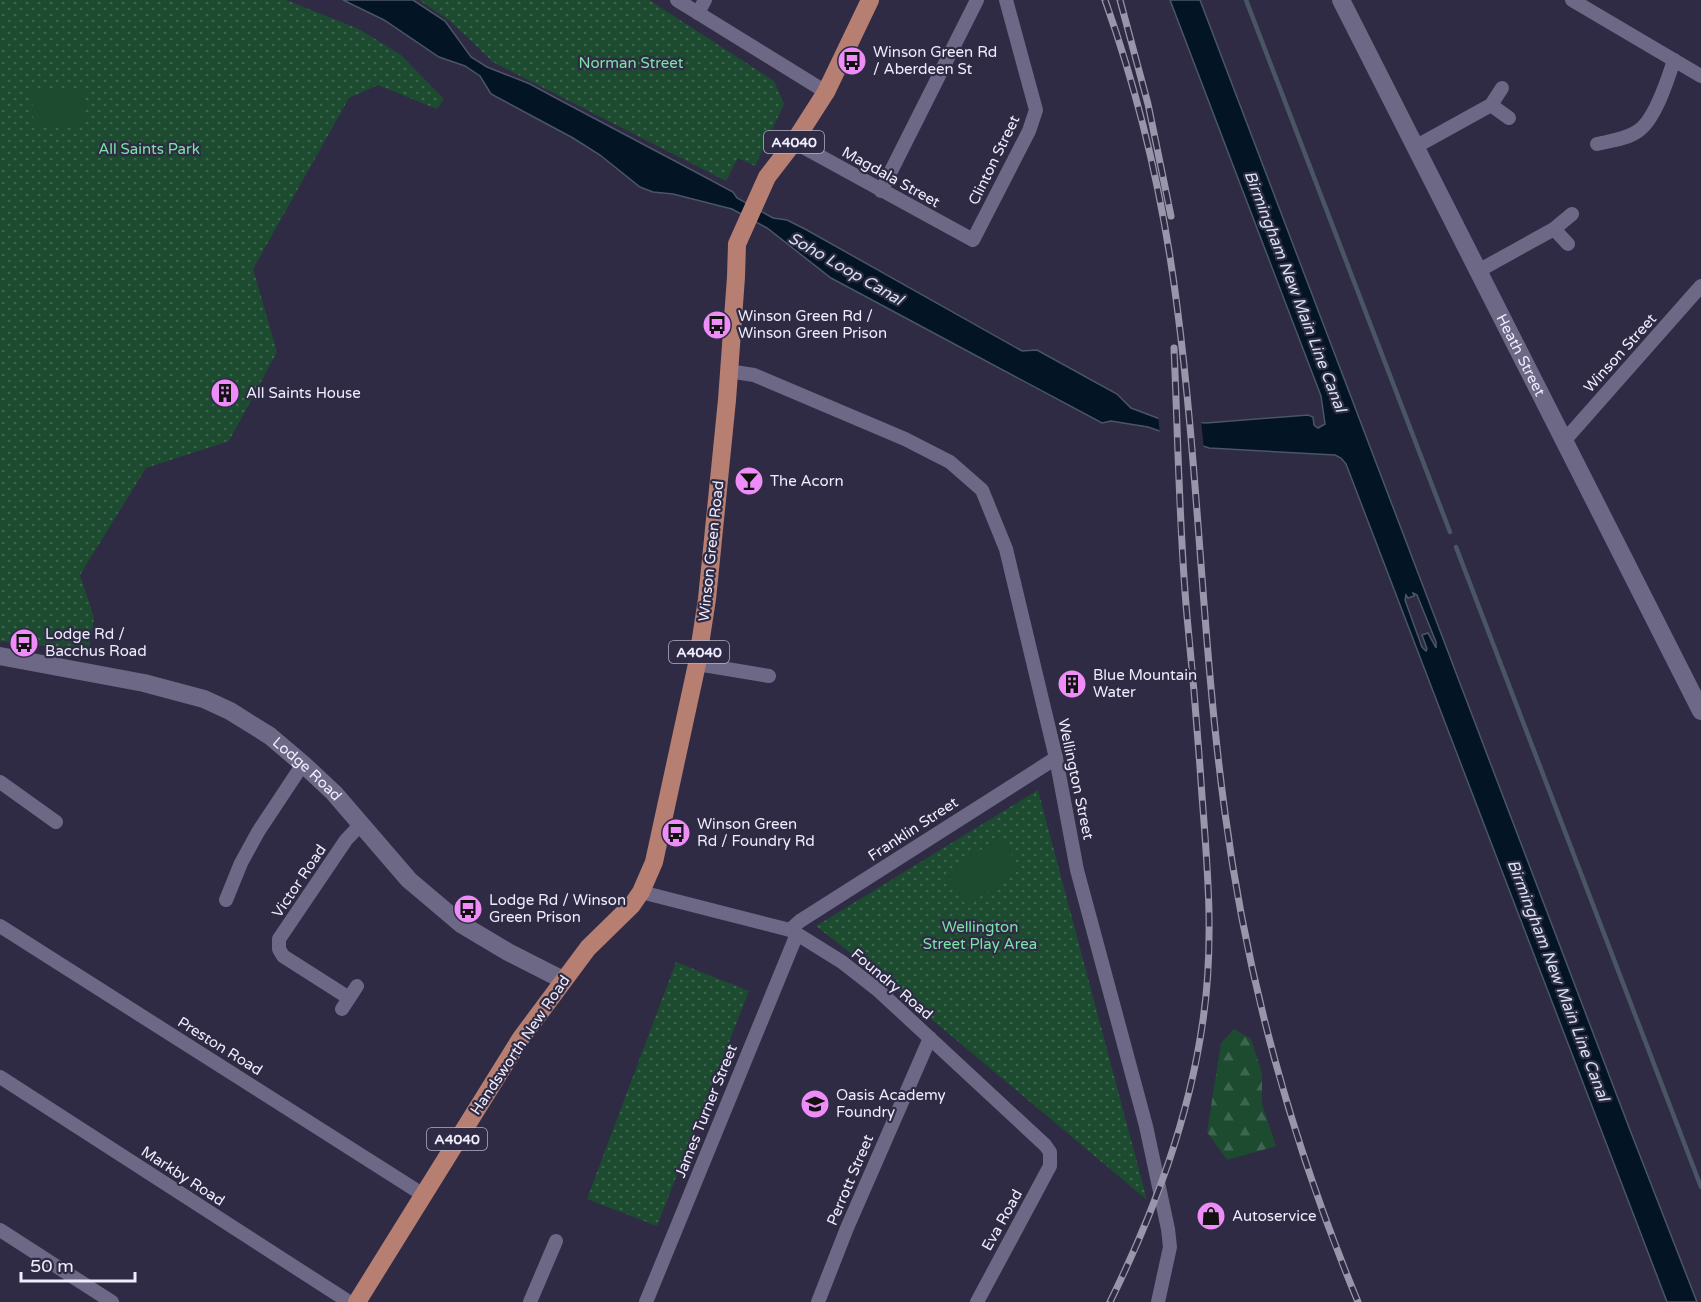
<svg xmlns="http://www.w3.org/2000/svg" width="1701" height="1302" viewBox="0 0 1701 1302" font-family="'Varela Round',sans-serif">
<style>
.grass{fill:url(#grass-dots)}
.forest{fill:url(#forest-firs)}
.pitch{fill:#1c4b30}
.water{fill:#031525;stroke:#4a5666;stroke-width:1.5;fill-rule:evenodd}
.pier{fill:#2f2b44}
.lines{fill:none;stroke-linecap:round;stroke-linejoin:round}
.stream{stroke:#4a5666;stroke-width:4.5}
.street{stroke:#6c6885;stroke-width:14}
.secondary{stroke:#6c6885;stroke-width:18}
.primary{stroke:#b77f72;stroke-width:18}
.rail-casing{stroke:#9996ab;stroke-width:7}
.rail{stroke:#2f2b44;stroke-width:4.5;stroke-dasharray:14;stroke-linecap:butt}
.labels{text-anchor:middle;stroke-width:4.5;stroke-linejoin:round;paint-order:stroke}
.shield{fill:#2f2b44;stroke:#b5b2c6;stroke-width:1.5}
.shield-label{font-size:14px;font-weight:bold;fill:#eeecfd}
.poi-label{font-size:15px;fill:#eeecfd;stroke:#2f2b44;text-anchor:start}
.park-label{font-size:15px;fill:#79e4a4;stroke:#2f2b44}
.street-label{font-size:15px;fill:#eeecfd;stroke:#2f2b44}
.water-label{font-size:16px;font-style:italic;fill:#d3e3f2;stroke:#2f2b44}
</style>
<defs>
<pattern id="grass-dots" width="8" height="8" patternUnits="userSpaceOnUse" patternTransform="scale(1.5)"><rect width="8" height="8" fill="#1c4b30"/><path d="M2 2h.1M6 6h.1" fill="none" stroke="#3d654f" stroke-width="1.8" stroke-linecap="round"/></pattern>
<pattern id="forest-firs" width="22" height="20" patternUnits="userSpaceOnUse" patternTransform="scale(1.5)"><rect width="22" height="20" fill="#1c4b30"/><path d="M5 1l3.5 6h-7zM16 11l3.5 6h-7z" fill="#3d654f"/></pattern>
</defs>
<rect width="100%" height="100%" fill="#2f2b44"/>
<g class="grass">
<polygon points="0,0 286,0 359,29 401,55 444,99 437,109 378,85 349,98 253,269 277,352 229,441 146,468 80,575 94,617 89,651 0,641"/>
<polygon points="419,0 649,0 774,81 784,104 755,166 738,158 726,181 493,62 450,21"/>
<polygon points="1038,790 1147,1200 885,980 816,926"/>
<polygon points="676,962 749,991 657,1226 587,1199"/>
</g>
<polygon class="forest" points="1234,1029 1251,1039 1262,1073 1262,1104 1276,1146 1227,1160 1207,1132 1221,1043"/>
<g class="pitch">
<polygon points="83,90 84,125 33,125 32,91"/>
<polygon points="1000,837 1021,869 968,905 946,873"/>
</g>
<path class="water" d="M343 0H413L445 21 471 57 487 67 530 84 554 97 705 177 733 192 737 198 773 218 787 220 805 229 1022 351 1037 350 1117 394 1131 408 1160 419 1206 423 1308 415 1313 417 1314 425 1318 428 1325 424 1321 396 1170 0H1200L1630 1130 1697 1302H1667L1346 464 1341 458 1335 455 1209 448 1148 427 1111 421 1102 423 831 278 767 228 732 209 673 194 653 192 640 187 600 155 573 138 491 94 480 76 465 66 439 57 384 20ZM1413 593 1417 595 1436 642V648L1428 633 1422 635 1427 649 1426 651 1422 647 1405 600 1406 595 1408 598 1414 596Z"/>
<polygon class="pier" points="1158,415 1201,420 1204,450 1160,435"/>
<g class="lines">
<g class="stream">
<polyline points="1246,0 1450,532"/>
<polyline points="1456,547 1701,1187"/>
</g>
<g class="street">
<polyline points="677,0 826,92"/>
<polyline points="1572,0 1701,76"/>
<polyline points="698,13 705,0"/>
<polyline points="1491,105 1509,118"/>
<polyline points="794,142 973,240 1029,131 1036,110 1006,0"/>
<path d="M1597 144C1610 141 1627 139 1638 131 1655 120 1668 79 1674 60"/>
<polyline points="1415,147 1491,105 1502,88"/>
<polyline points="881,191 977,0"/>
<polyline points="1554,229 1568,244"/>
<polyline points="1478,271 1554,229 1572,214"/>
<polyline points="728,371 754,375 905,439 950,462 982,490 1006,549 1056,758 1077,870 1146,1126 1168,1229 1170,1247 1158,1302"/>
<polyline points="1564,441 1701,286"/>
<polyline points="697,664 769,676"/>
<polyline points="0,782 56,822"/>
<polyline points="641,892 790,930 797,934 842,962 879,991 1045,1145 1050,1152 1050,1166 977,1302"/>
<polyline points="226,900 241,863 258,832 303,764"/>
<polyline points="0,926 422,1194"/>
<polyline points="790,930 800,921 1056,758"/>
<polyline points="349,998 283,956 279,949 279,939 346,840 362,823"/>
<polyline points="342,1009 357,986"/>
<polyline points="0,1077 349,1302"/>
<polyline points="0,1230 112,1302"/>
<polyline points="530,1302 556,1241"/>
<polyline points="646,1302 797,934"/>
<polyline points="818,1302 847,1228 930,1038"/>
</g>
<g class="secondary">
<path id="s1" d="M1341 0 1701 711"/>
<path id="s2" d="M0 656 144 683 204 699 230 711 270 736 303 764 334 793 409 880 461 924 508 952 563 980"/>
</g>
<polyline class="primary" points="357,1302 521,1038 588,948 632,905 641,892 654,862 697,664 707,599 727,400 736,277 737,244 767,177 794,142 826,92 870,0"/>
<g class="rail-casing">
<g id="rail">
<path d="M1105 0C1140 98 1164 203 1177 306 1199 474 1202 644 1225 813 1247 981 1293 1145 1358 1302"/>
<polyline points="1120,0 1148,104 1171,216"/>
<path d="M1110 1302C1154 1212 1189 1120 1203 1020 1214 946 1208 871 1202 796 1198 736 1193 676 1187 616 1179 527 1178 437 1174 348"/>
</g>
</g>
<use href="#rail" class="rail"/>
</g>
<defs>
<g id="bus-disc" transform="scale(1.5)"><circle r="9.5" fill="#ee8cf8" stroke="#2f2b44"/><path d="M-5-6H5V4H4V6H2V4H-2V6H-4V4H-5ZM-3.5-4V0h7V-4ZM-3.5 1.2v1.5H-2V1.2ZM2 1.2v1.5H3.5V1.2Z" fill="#111"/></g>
<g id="building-disc" transform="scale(1.5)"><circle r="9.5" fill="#ee8cf8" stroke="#2f2b44"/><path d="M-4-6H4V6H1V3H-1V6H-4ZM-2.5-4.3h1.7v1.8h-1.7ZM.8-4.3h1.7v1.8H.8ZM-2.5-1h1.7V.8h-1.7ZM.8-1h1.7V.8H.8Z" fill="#111"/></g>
<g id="bar-disc" transform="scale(1.5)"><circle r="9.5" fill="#ee8cf8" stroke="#2f2b44"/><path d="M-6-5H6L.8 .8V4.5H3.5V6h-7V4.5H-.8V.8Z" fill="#111"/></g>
<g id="school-disc" transform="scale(1.5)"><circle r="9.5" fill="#ee8cf8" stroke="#2f2b44"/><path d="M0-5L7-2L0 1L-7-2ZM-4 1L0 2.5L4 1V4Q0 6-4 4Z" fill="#111"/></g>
<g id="shop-disc" transform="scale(1.5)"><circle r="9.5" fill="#ee8cf8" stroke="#2f2b44"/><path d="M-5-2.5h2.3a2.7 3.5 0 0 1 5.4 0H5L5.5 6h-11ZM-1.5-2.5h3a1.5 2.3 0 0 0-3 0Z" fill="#111"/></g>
</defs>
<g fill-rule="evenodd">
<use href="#bus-disc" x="852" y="61"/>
<use href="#bus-disc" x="717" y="325"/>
<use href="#building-disc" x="225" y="393"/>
<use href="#bar-disc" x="749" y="481"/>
<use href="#bus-disc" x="24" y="643"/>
<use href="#building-disc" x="1072" y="684"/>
<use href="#bus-disc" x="676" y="833"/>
<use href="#bus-disc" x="468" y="909"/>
<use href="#school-disc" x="815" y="1104"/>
<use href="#shop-disc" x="1211" y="1216"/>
</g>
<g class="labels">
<g class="shield">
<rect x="764" y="131" width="60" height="22" rx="4.5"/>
<rect x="669" y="641" width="60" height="22" rx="4.5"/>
<rect x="427" y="1128" width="60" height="22" rx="4.5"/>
</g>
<g class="shield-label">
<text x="794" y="147">A4040</text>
<text x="699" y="657">A4040</text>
<text x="457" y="1144">A4040</text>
</g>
<g class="poi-label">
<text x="873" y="57">Winson Green Rd<tspan x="873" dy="17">/ Aberdeen St</tspan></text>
<text x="738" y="321">Winson Green Rd /<tspan x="738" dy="17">Winson Green Prison</tspan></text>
<text x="246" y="398">All Saints House</text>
<text x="770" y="486">The Acorn</text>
<text x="45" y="639">Lodge Rd /<tspan x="45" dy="17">Bacchus Road</tspan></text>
<text x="1093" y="680">Blue Mountain<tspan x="1093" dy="17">Water</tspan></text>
<text x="697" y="829">Winson Green<tspan x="697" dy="17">Rd / Foundry Rd</tspan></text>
<text x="489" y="905">Lodge Rd / Winson<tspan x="489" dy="17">Green Prison</tspan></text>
<text x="836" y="1100">Oasis Academy<tspan x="836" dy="17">Foundry</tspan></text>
<text x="1232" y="1221">Autoservice</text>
</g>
<g class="park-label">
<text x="631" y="68">Norman Street</text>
<text x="149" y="154">All Saints Park</text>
<text x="980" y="932">Wellington<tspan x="980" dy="17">Street Play Area</tspan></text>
</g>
<g class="street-label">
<text transform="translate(994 160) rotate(-64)" y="5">Clinton Street</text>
<text transform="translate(891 177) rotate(29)" y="5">Magdala Street</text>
<text transform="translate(1620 353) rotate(-48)" y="5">Winson Street</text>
<text dy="5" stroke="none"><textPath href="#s1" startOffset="398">Heath Street</textPath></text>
<text transform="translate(711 551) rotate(-84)" y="5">Winson Green Road</text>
<text dy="5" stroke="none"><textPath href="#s2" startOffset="334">Lodge Road</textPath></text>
<text transform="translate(1076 779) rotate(78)" y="5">Wellington Street</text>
<text transform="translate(913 829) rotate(-33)" y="5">Franklin Street</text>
<text transform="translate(299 881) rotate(-56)" y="5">Victor Road</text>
<text transform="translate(892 984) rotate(40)" y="5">Foundry Road</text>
<text transform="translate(520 1045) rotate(-56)" y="5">Handsworth New Road</text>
<text transform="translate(220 1046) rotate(32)" y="5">Preston Road</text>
<text transform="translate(706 1111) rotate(-68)" y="5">James Turner Street</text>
<text transform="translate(183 1176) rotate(33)" y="5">Markby Road</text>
<text transform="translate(850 1180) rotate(-67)" y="5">Perrott Street</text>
<text transform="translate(1002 1220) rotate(-61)" y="5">Eva Road</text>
</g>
<g class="water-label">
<text transform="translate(846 268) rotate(30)" y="6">Soho Loop Canal</text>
<text transform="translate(1296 291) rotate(69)" y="6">Birmingham New Main Line Canal</text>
<text transform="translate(1559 980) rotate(69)" y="6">Birmingham New Main Line Canal</text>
</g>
</g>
<path d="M21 1272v9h114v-9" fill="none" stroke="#eeecfd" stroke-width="3"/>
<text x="30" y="1272" font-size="18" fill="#eeecfd" stroke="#2f2b44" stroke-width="4.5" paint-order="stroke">50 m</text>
</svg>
